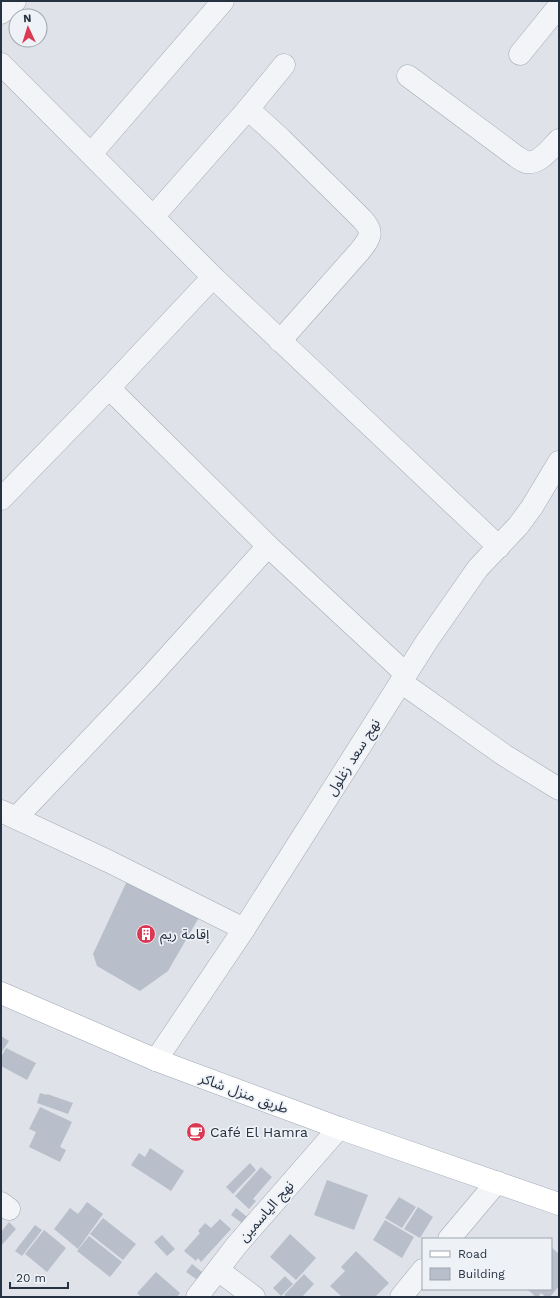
<svg xmlns="http://www.w3.org/2000/svg" width="560" height="1298" viewBox="0 0 560 1298" font-family="'Work Sans','Noto Sans Arabic',sans-serif">
<style>
.building{fill:#b8bfca}
.lines{fill:none;stroke-linecap:round;stroke-linejoin:round}
.minor-casing{stroke:#a4aab4;stroke-width:23}
.primary-casing{stroke:#9da7b6;stroke-width:23}
.minor{stroke:#f2f4f7;stroke-width:22}
.primary{stroke:#fff;stroke-width:22}
.labels{text-anchor:middle;stroke-width:3.5;stroke-linejoin:round;paint-order:stroke}
.street-label{font-size:14px;fill:#263142;stroke:#eef2f7}
.poi-label{font-size:14px;fill:#263142;stroke:#eef2f7;text-anchor:start}
</style>
<rect width="100%" height="100%" fill="#dfe3e9"/>
<g class="building">
<polygon points="127,881 201,914 168,971 140,991 97,966 93,954"/>
<polygon points="1,1036 9,1041 1,1053"/>
<polygon points="6,1048 36,1063 27,1080 1,1066 1,1057"/>
<polygon points="40,1093 47,1095 47,1094 73,1103 68,1114 37,1103"/>
<polygon points="40,1107 72,1122 60,1147 66,1150 60,1162 29,1147 36,1132 29,1129"/>
<polygon points="150,1148 184,1171 171,1191 131,1165 139,1153 145,1157"/>
<polygon points="250,1163 256,1170 233,1194 226,1187"/>
<polygon points="261,1167 272,1177 253,1199 256,1201 249,1209 235,1196"/>
<polygon points="327,1180 368,1195 354,1230 314,1215"/>
<polygon points="399,1197 416,1207 402,1228 385,1218"/>
<polygon points="87,1202 103,1214 78,1249 54,1229 70,1208 78,1214"/>
<polygon points="418,1207 433,1217 420,1238 404,1229"/>
<polygon points="236,1208 251,1220 246,1226 231,1215"/>
<polygon points="103,1218 136,1244 123,1260 90,1234"/>
<polygon points="220,1219 231,1229 201,1262 198,1258 196,1261 184,1251 200,1233 198,1231 205,1223 211,1228"/>
<polygon points="385,1220 414,1237 402,1258 373,1240"/>
<polygon points="9,1222 16,1229 1,1246 1,1232"/>
<polygon points="35,1225 42,1230 22,1256 15,1251"/>
<polygon points="44,1230 66,1248 47,1272 25,1254"/>
<polygon points="290,1234 316,1258 296,1280 270,1257"/>
<polygon points="162,1235 175,1249 167,1256 154,1242"/>
<polygon points="89,1236 122,1262 110,1277 77,1251"/>
<polygon points="551,1247 559,1254 559,1286 550,1297 546,1297 541,1293 538,1297 536,1297 527,1289 551,1289"/>
<polygon points="356,1251 389,1283 375,1297 342,1297 330,1286 345,1271 341,1267"/>
<polygon points="192,1264 207,1276 202,1283 186,1272"/>
<polygon points="156,1272 180,1293 177,1297 141,1297 137,1293"/>
<polygon points="304,1274 314,1284 302,1297 287,1297 284,1295"/>
<polygon points="285,1276 293,1284 281,1296 273,1288"/>
</g>
<g class="lines">
<g class="minor-casing">
<g id="minor">
<polyline points="1,13 15,1"/>
<polyline points="520,54 559,6"/>
<polyline points="1,64 213,277 499,547"/>
<path d="M408 76 517 157C520 159 523 161 526 162 539 165 551 148 559 140"/>
<path d="M248 109 281 139 362 219C375 233 370 238 359 252L280 341"/>
<polyline points="91,154 223,1"/>
<polyline points="153,217 248,109 284,65"/>
<polyline points="109,388 268,546 406,674"/>
<polyline points="1,499 109,388 213,277"/>
<polyline points="401,682 504,755 559,789"/>
<polyline points="1,811 108,861 244,929"/>
<polyline points="16,818 149,678 268,546"/>
<polyline points="156,1060 244,929 427,641 478,568 518,526 532,507 559,462"/>
<polyline points="1,1203 9,1209"/>
<polyline points="449,1239 497,1182"/>
<polyline points="218,1270 254,1297"/>
<polyline points="197,1297 236,1246 339,1128"/>
<polyline points="401,1297 423,1270"/>
</g>
</g>
<g class="primary-casing">
<polyline id="primary" points="1,993 156,1060 339,1128 559,1204"/>
</g>
<use href="#minor" class="minor"/>
<use href="#primary" class="primary"/>
</g>
<defs>
<g id="building-disc" transform="scale(1)"><circle r="9.5" fill="#da3853" stroke="#eef2f7"/><path d="M-4-6H4V6H1V3H-1V6H-4ZM-2.5-4.3h1.7v1.8h-1.7ZM.8-4.3h1.7v1.8H.8ZM-2.5-1h1.7V.8h-1.7ZM.8-1h1.7V.8H.8Z" fill="#fff"/></g>
<g id="cafe-disc" transform="scale(1)"><circle r="9.5" fill="#da3853" stroke="#eef2f7"/><path d="M-5.5-4.5H6V0H3Q3 3.5 0 3.5H-2.5Q-5.5 3.5-5.5 0ZM3-3.2v2h1.7v-2ZM-6 4.5H4V6H-6Z" fill="#fff"/></g>
</defs>
<g fill-rule="evenodd">
<use href="#building-disc" x="146" y="934"/>
<use href="#cafe-disc" x="196" y="1132"/>
</g>
<g class="labels">
<g class="street-label">
<text transform="translate(353 757) rotate(-58)" y="5">نهج سعد زغلول</text>
<text transform="translate(244 1093) rotate(20)" y="5">طريق منزل شاكر</text>
<text transform="translate(266 1211) rotate(-49)" y="5">نهج الياسمين</text>
</g>
<g class="poi-label">
<text x="160" y="939">إقامة ريم</text>
<text x="210" y="1137">Café El Hamra</text>
</g>
</g>
<rect width="560" height="1298" fill="none" stroke="#263142" stroke-width="4"/>
<rect x="422" y="1238" width="130" height="52" fill="#eef2f7" stroke="#9ea5af"/>
<rect x="430" y="1251" width="20" height="6" fill="#ffffff" stroke="#9ea5af"/>
<text x="458" y="1258" font-size="12" fill="#263142">Road</text>
<rect x="430" y="1268" width="20" height="12" fill="#b8bfca" stroke="#9ea5af"/>
<text x="458" y="1278" font-size="12" fill="#263142">Building</text>
<g transform="translate(28 28) rotate(356)"><circle r="19" fill="#eef2f7" stroke="#9ea5af"/>
<path d="M0-3L7 15L0 10L-7 15Z" fill="#da3853"/>
<text y="-6" font-size="11" font-weight="bold" text-anchor="middle" fill="#263142">N</text>
</g>
<path d="M10 1282v6h58v-6" fill="none" stroke="#263142" stroke-width="2"/>
<text x="16" y="1282" font-size="12" fill="#263142" stroke="#eef2f7" stroke-width="3" paint-order="stroke">20 m</text>
</svg>
